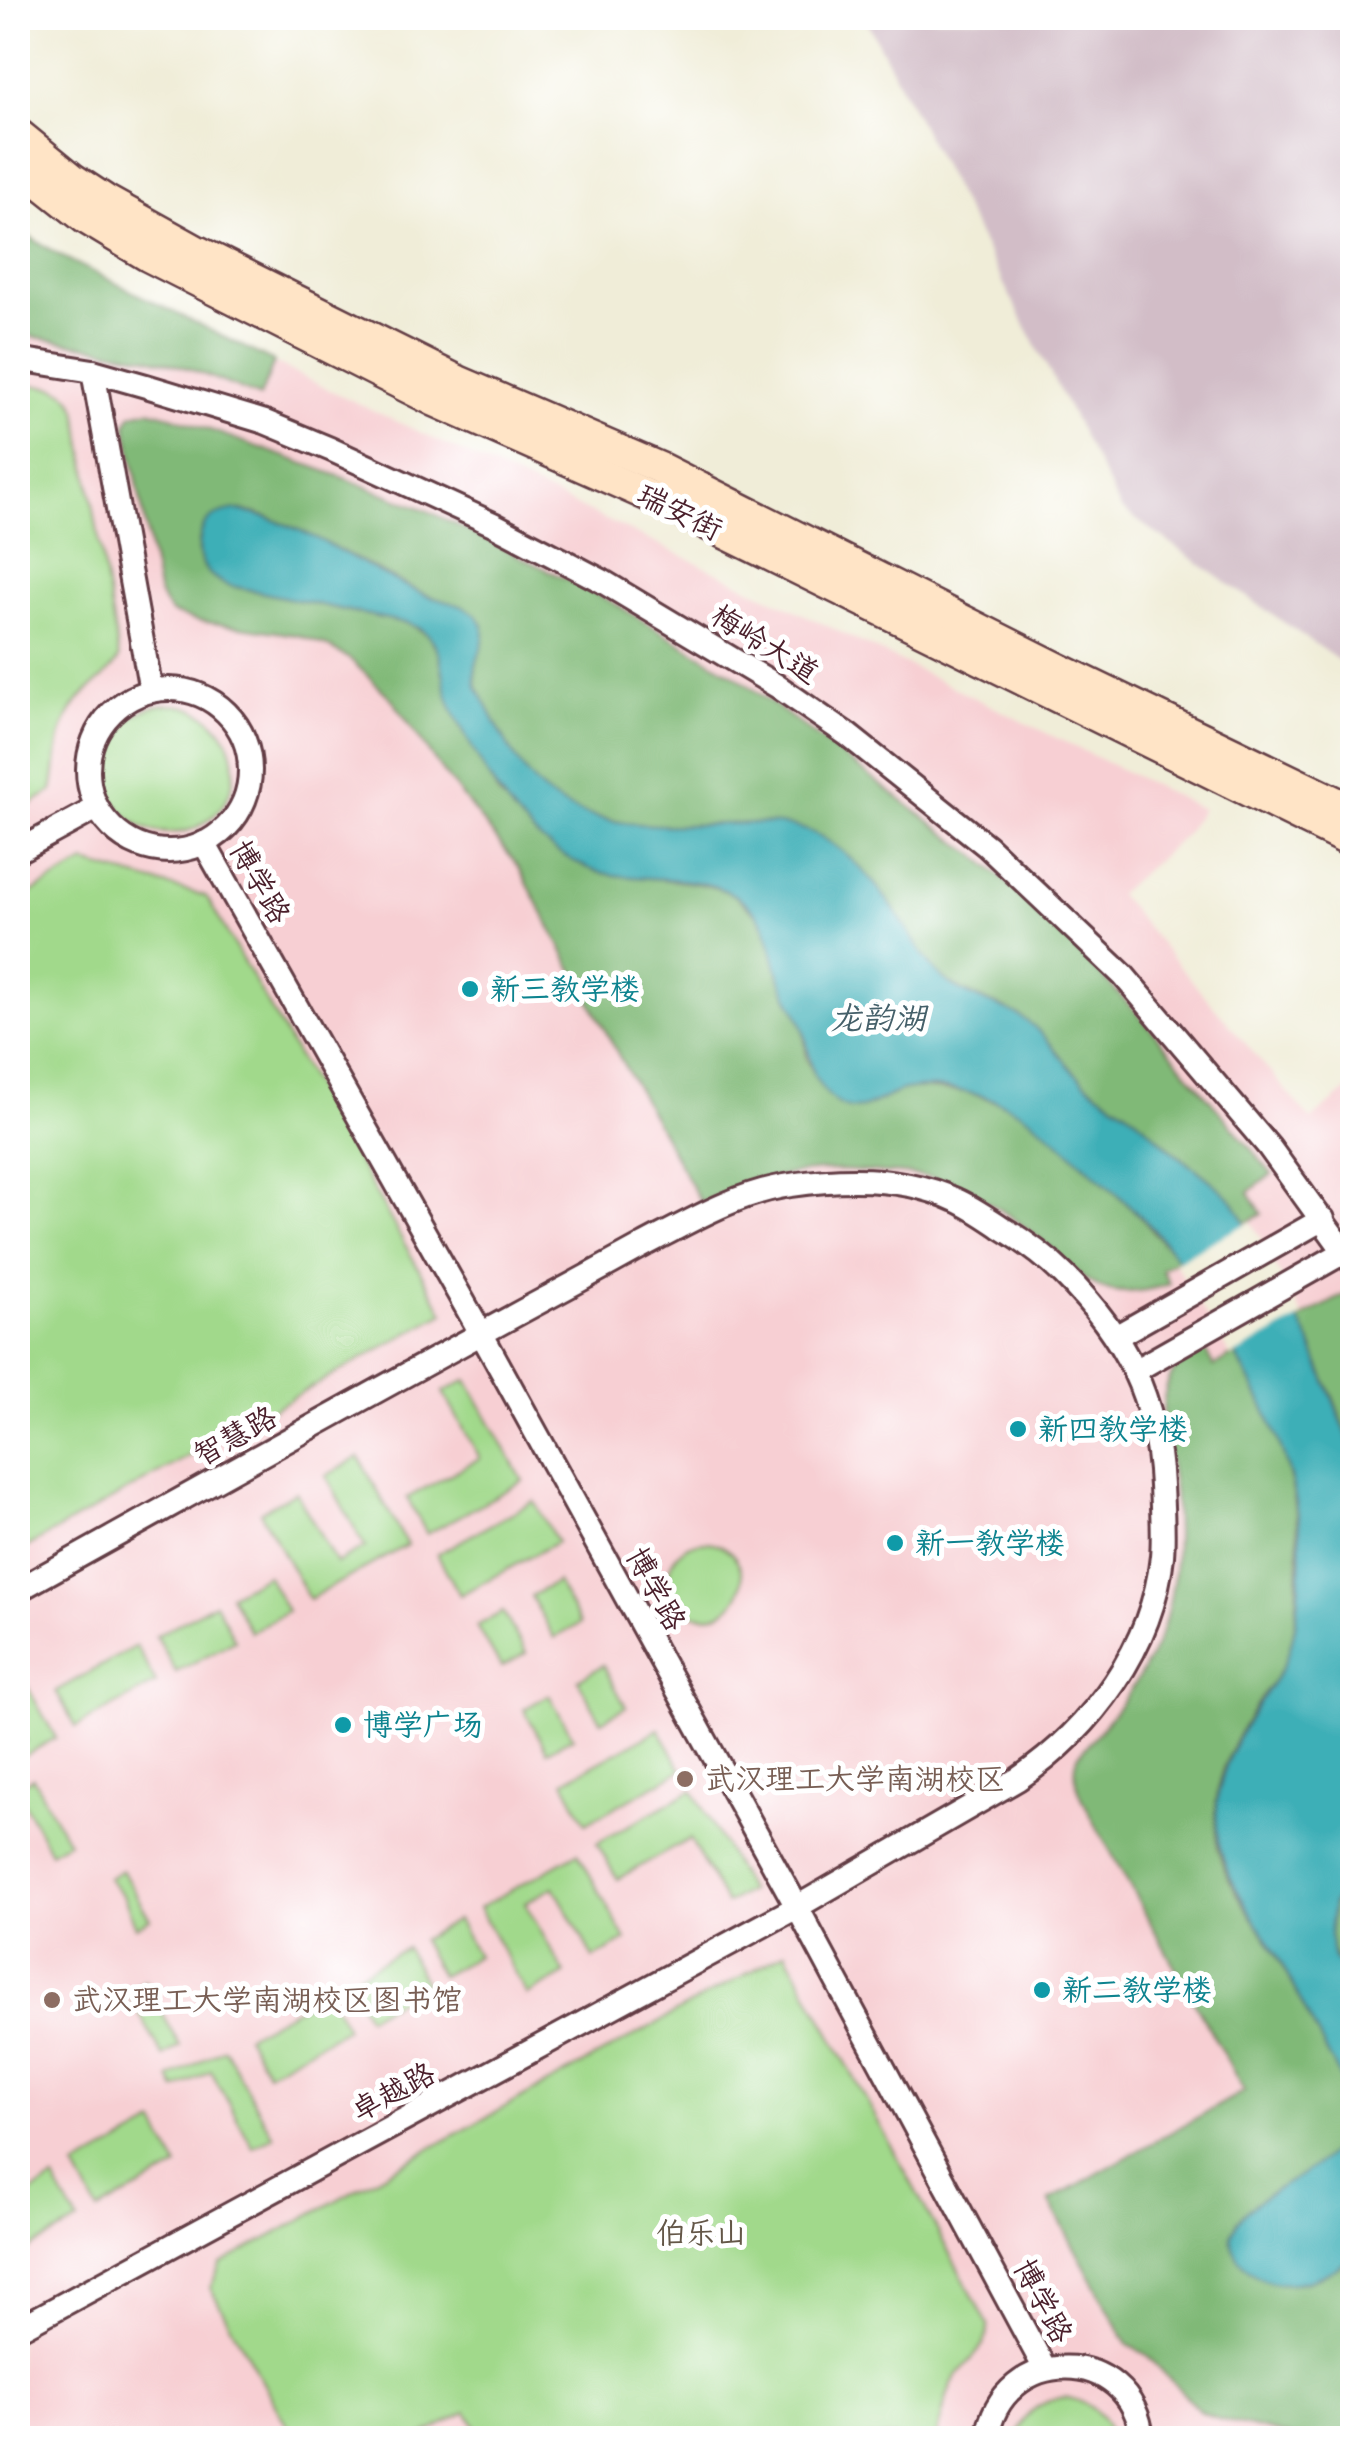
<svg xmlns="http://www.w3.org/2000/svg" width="1370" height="2456" viewBox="0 0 1370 2456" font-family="Sriracha,'LXGW WenKai TC',sans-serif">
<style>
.built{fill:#f7cfd3}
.industrial{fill:#d2bdc7}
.green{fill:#a1d98b;stroke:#767c5b;stroke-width:2.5}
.forest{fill:#80b977;stroke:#656c51;stroke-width:2.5}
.water{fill:#3eafb7;stroke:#446771;stroke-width:2.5}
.pier{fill:#f0edd8}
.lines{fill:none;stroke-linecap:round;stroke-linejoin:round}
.street-casing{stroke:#633e45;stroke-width:28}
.secondary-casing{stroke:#633e45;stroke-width:35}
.street{stroke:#fff;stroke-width:22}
.secondary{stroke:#ffe4c6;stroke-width:30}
.culture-dot{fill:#0f9aa8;stroke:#fff;stroke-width:4}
.education-dot{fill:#8d6e63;stroke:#fff;stroke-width:4}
.labels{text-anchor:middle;stroke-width:10;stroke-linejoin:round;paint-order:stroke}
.street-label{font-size:30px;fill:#4a1f2b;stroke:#fff}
.culture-label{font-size:30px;fill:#0d838f;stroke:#fff;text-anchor:start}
.education-label{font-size:30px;fill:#785e54;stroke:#fff;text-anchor:start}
.park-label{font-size:30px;fill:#645748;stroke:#fff}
.water-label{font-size:32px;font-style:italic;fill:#45606a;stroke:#fff}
</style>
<rect width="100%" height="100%" fill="#fff"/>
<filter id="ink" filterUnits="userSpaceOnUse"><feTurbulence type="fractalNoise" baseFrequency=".01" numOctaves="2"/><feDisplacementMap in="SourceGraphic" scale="20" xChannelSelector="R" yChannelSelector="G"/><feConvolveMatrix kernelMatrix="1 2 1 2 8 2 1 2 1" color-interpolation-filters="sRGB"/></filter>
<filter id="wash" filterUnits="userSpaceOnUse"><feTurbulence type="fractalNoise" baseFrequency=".0048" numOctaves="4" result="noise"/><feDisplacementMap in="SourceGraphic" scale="40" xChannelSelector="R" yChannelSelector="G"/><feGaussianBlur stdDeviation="2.25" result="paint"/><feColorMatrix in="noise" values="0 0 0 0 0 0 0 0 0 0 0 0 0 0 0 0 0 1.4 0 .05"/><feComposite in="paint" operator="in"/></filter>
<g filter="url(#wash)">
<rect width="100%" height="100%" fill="#f0edd8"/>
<polygon class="built" points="18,230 59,255 315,383 721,574 1202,809 1184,836 1118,894 1311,1120 1352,1086 1352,2438 18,2438"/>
<polygon class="industrial" points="865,18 1352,18 1352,670 1121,509"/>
<g class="green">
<path d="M18 385C43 386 66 382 77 409L119 658C112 674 87 688 75 705 54 736 59 758 52 791L18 812Z"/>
<circle cx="170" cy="769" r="64"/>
<polygon points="85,863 206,896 444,1313 18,1552 18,900"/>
<polygon points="467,1380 523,1481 427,1534 407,1498 480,1458 443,1392"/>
<polygon points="359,1457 407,1545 309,1599 260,1512 296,1492 336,1563 365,1547 326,1476"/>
<polygon points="534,1501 557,1542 460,1595 437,1554"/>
<circle cx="705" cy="1579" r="37"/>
<polygon points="267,1575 287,1611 250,1632 230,1595"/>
<polygon points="557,1582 580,1624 554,1638 531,1596"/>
<polygon points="215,1603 235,1640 176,1672 156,1636"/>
<polygon points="503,1612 526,1653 501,1667 477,1626"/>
<polygon points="136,1646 156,1683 76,1727 56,1691"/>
<polygon points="603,1665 626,1707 601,1721 578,1680"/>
<polygon points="18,1670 56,1738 18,1759 18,1746 26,1741 18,1725"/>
<polygon points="549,1695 573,1737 547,1751 524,1709"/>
<polygon points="659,1729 682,1770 586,1823 564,1781"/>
<polygon points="33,1778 68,1842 50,1852 18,1792 18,1786"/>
<polygon points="693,1790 749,1891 726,1904 690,1839 617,1879 597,1843"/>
<polygon points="578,1853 626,1940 594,1958 554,1887 525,1903 565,1974 527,1995 479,1908"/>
<polygon points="122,1870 150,1919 136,1927 124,1897 108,1878"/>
<polygon points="457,1920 477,1956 441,1976 421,1940"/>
<polygon points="406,1948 426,1984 367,2017 347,1980"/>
<path d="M786 1952 988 2324C990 2351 963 2362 952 2384 944 2400 941 2421 937 2438H482L467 2412 417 2438H294L210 2288 221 2264Z"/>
<polygon points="145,1981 180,2046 163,2056 127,1991"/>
<polygon points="327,1992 347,2028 267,2072 246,2036"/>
<polygon points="224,2048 273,2136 253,2147 211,2071 176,2090 170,2078"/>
<polygon points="155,2124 178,2167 98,2211 75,2168"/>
<polygon points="54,2180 78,2222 18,2255 18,2200"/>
<path d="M1065 2397C1089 2402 1106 2414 1111 2438H1017C1022 2413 1040 2401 1065 2397Z"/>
</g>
<g class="forest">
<polygon points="18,230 59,255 274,362 260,397 190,369 152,358 30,336 18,322"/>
<path d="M149 410 171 416 339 476 426 510 612 602 736 676 984 862 1048 920 1142 1018 1272 1174 1249 1192 1262 1214 1246 1223C1228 1192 1205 1176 1177 1154 1161 1141 1147 1127 1131 1114 1117 1104 1101 1095 1087 1084 1063 1065 1050 1037 1024 1019 994 999 960 998 932 968 920 955 913 939 903 924 882 890 855 856 820 837 795 823 767 827 739 826 673 826 579 834 530 779 509 754 493 716 477 687L475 674 477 659 459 606C447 602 434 599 423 594 385 576 269 506 234 511 211 514 197 528 199 552 199 569 214 576 227 585L410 624 430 636 439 654 443 673 460 725 499 795 541 839 558 852 599 872 696 883 718 888 733 894 758 915 771 941 779 975 803 1024 807 1059 818 1082 839 1104 863 1108 902 1090 919 1088 967 1092 1014 1107 1037 1121 1137 1213 1178 1260 1162 1269 1169 1284C1093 1309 1082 1272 1029 1230 1006 1212 978 1195 950 1183 928 1175 905 1174 882 1173 854 1171 825 1168 797 1173 764 1179 733 1191 701 1203L620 1058 518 866 442 771 392 699 350 659 325 645 297 635 198 621 171 613 163 602 158 591 126 424 132 414Z"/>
<polygon points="1346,1294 1352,1306 1352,1447 1333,1397 1298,1320"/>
<path d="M1204 1348 1214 1366 1235 1354C1283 1433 1303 1491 1298 1583 1297 1610 1295 1641 1284 1665 1278 1676 1269 1686 1262 1696 1238 1733 1213 1776 1216 1822 1216 1833 1217 1848 1221 1859 1232 1893 1257 1920 1274 1951 1291 1982 1307 2013 1323 2045 1333 2064 1348 2085 1348 2108 1347 2172 1271 2180 1238 2222L1307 2281 1326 2274 1352 2257V2438H1295L1218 2419 1200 2411 1147 2355 1128 2345 1049 2201 1244 2091 1092 1818C1082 1798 1070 1778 1078 1756 1112 1716 1150 1672 1165 1621 1177 1579 1178 1535 1174 1492 1170 1457 1154 1411 1170 1378 1177 1364 1191 1356 1204 1348Z"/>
<path d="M1352 1875V1989C1335 1966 1322 1933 1333 1903 1337 1893 1346 1884 1352 1875Z"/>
</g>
<path class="water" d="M235 510C304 521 362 568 425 595 442 602 469 603 480 620 491 635 476 656 475 672 475 676 476 684 477 687 493 716 509 754 531 779 577 832 660 826 723 824 757 823 790 820 820 836 855 856 882 890 903 923 917 945 928 967 949 983 971 1000 1001 1004 1024 1019 1050 1036 1063 1065 1087 1084 1100 1095 1116 1103 1131 1114 1147 1126 1161 1141 1176 1154 1197 1170 1216 1183 1234 1202L1309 1339 1352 1447V1749C1344 1766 1347 1785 1352 1803V1875L1333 1903 1329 1936 1334 1958 1352 1989V2257C1323 2281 1275 2298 1245 2266 1237 2258 1230 2246 1232 2234 1233 2229 1240 2218 1244 2214 1277 2177 1347 2170 1347 2109 1348 2085 1332 2063 1322 2043 1305 2011 1290 1978 1272 1947 1250 1909 1221 1876 1217 1830 1212 1781 1236 1738 1262 1698 1268 1688 1276 1678 1282 1668 1302 1629 1304 1546 1296 1503 1284 1435 1250 1378 1214 1319 1196 1289 1178 1257 1154 1230 1133 1207 1108 1186 1085 1165 1046 1130 1018 1101 965 1092 946 1088 924 1086 905 1090 883 1094 863 1119 839 1104 810 1085 811 1060 804 1031 799 1012 786 996 780 977 769 948 772 925 746 903 704 869 643 885 596 871 581 866 566 857 553 849 510 819 484 772 461 726 455 716 450 705 447 693 442 675 443 652 430 637 424 629 419 628 410 624L227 585C207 577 196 561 200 539 201 530 204 523 211 518 219 513 227 512 235 510Z"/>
<polygon class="pier" points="1251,1221 1303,1317 1231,1357 1174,1262"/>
</g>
<g filter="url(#ink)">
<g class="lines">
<g class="street-casing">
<g id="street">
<polyline points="18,359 93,371 146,386 265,422 330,449 493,524 602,581 777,686 848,735 987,846 1123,975 1269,1147 1352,1262"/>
<polyline points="93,371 151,691"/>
<circle cx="169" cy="770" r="81"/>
<polyline points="204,843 481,1333 797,1907 1045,2369"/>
<polyline points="18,851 97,808"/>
<polyline points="1117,1336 1323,1219"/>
<polyline points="1136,1370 1346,1251"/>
<path d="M18 1590C193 1493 367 1395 543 1300 577 1282 611 1263 644 1245 690 1221 739 1192 791 1185 845 1177 905 1176 956 1200 972 1207 986 1217 1001 1227 1024 1241 1045 1256 1064 1275 1125 1336 1157 1398 1161 1486 1162 1509 1164 1533 1162 1556 1153 1647 1092 1729 1018 1779L797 1907 18 2329"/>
<path d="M987 2438C1001 2344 1132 2344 1142 2438"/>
</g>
</g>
<g class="secondary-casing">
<g id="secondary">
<polyline points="18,134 73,179 105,200 197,251 458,381 660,468 1057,668 1352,810"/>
<polyline points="18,165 85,218 148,256 435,401 654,498 1352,842"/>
</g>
</g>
<use href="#street" class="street"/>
<use href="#secondary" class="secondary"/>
</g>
</g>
<g class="culture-dot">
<circle cx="470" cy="989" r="10"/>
<circle cx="1018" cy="1429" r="10"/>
<circle cx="895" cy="1543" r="10"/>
<circle cx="343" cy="1725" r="10"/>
<circle cx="1042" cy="1990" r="10"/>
</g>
<g class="education-dot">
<circle cx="685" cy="1779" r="10"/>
<circle cx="52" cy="2000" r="10"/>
</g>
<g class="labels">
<g class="street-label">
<text transform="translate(680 512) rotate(26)" y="10">瑞安街</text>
<text transform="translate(765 644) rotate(32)" y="10">梅岭大道</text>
<text transform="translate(260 882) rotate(60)" y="10">博学路</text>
<text transform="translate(235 1436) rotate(-29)" y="10">智慧路</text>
<text transform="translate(656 1589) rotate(61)" y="10">博学路</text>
<text transform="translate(393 2092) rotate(-28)" y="10">卓越路</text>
<text transform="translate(1043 2301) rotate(62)" y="10">博学路</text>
</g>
<g class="culture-label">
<text x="490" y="999">新三教学楼</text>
<text x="1038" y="1439">新四教学楼</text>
<text x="915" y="1553">新一教学楼</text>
<text x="363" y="1735">博学广场</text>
<text x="1062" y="2000">新二教学楼</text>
</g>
<g class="education-label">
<text x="705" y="1789">武汉理工大学南湖校区</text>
<text x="72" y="2010">武汉理工大学南湖校区图书馆</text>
</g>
<g class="park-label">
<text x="701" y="2243">伯乐山</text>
</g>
<g class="water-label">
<text x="878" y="1029">龙韵湖</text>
</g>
</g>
<rect width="1370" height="2456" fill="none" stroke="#fff" stroke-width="60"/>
</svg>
